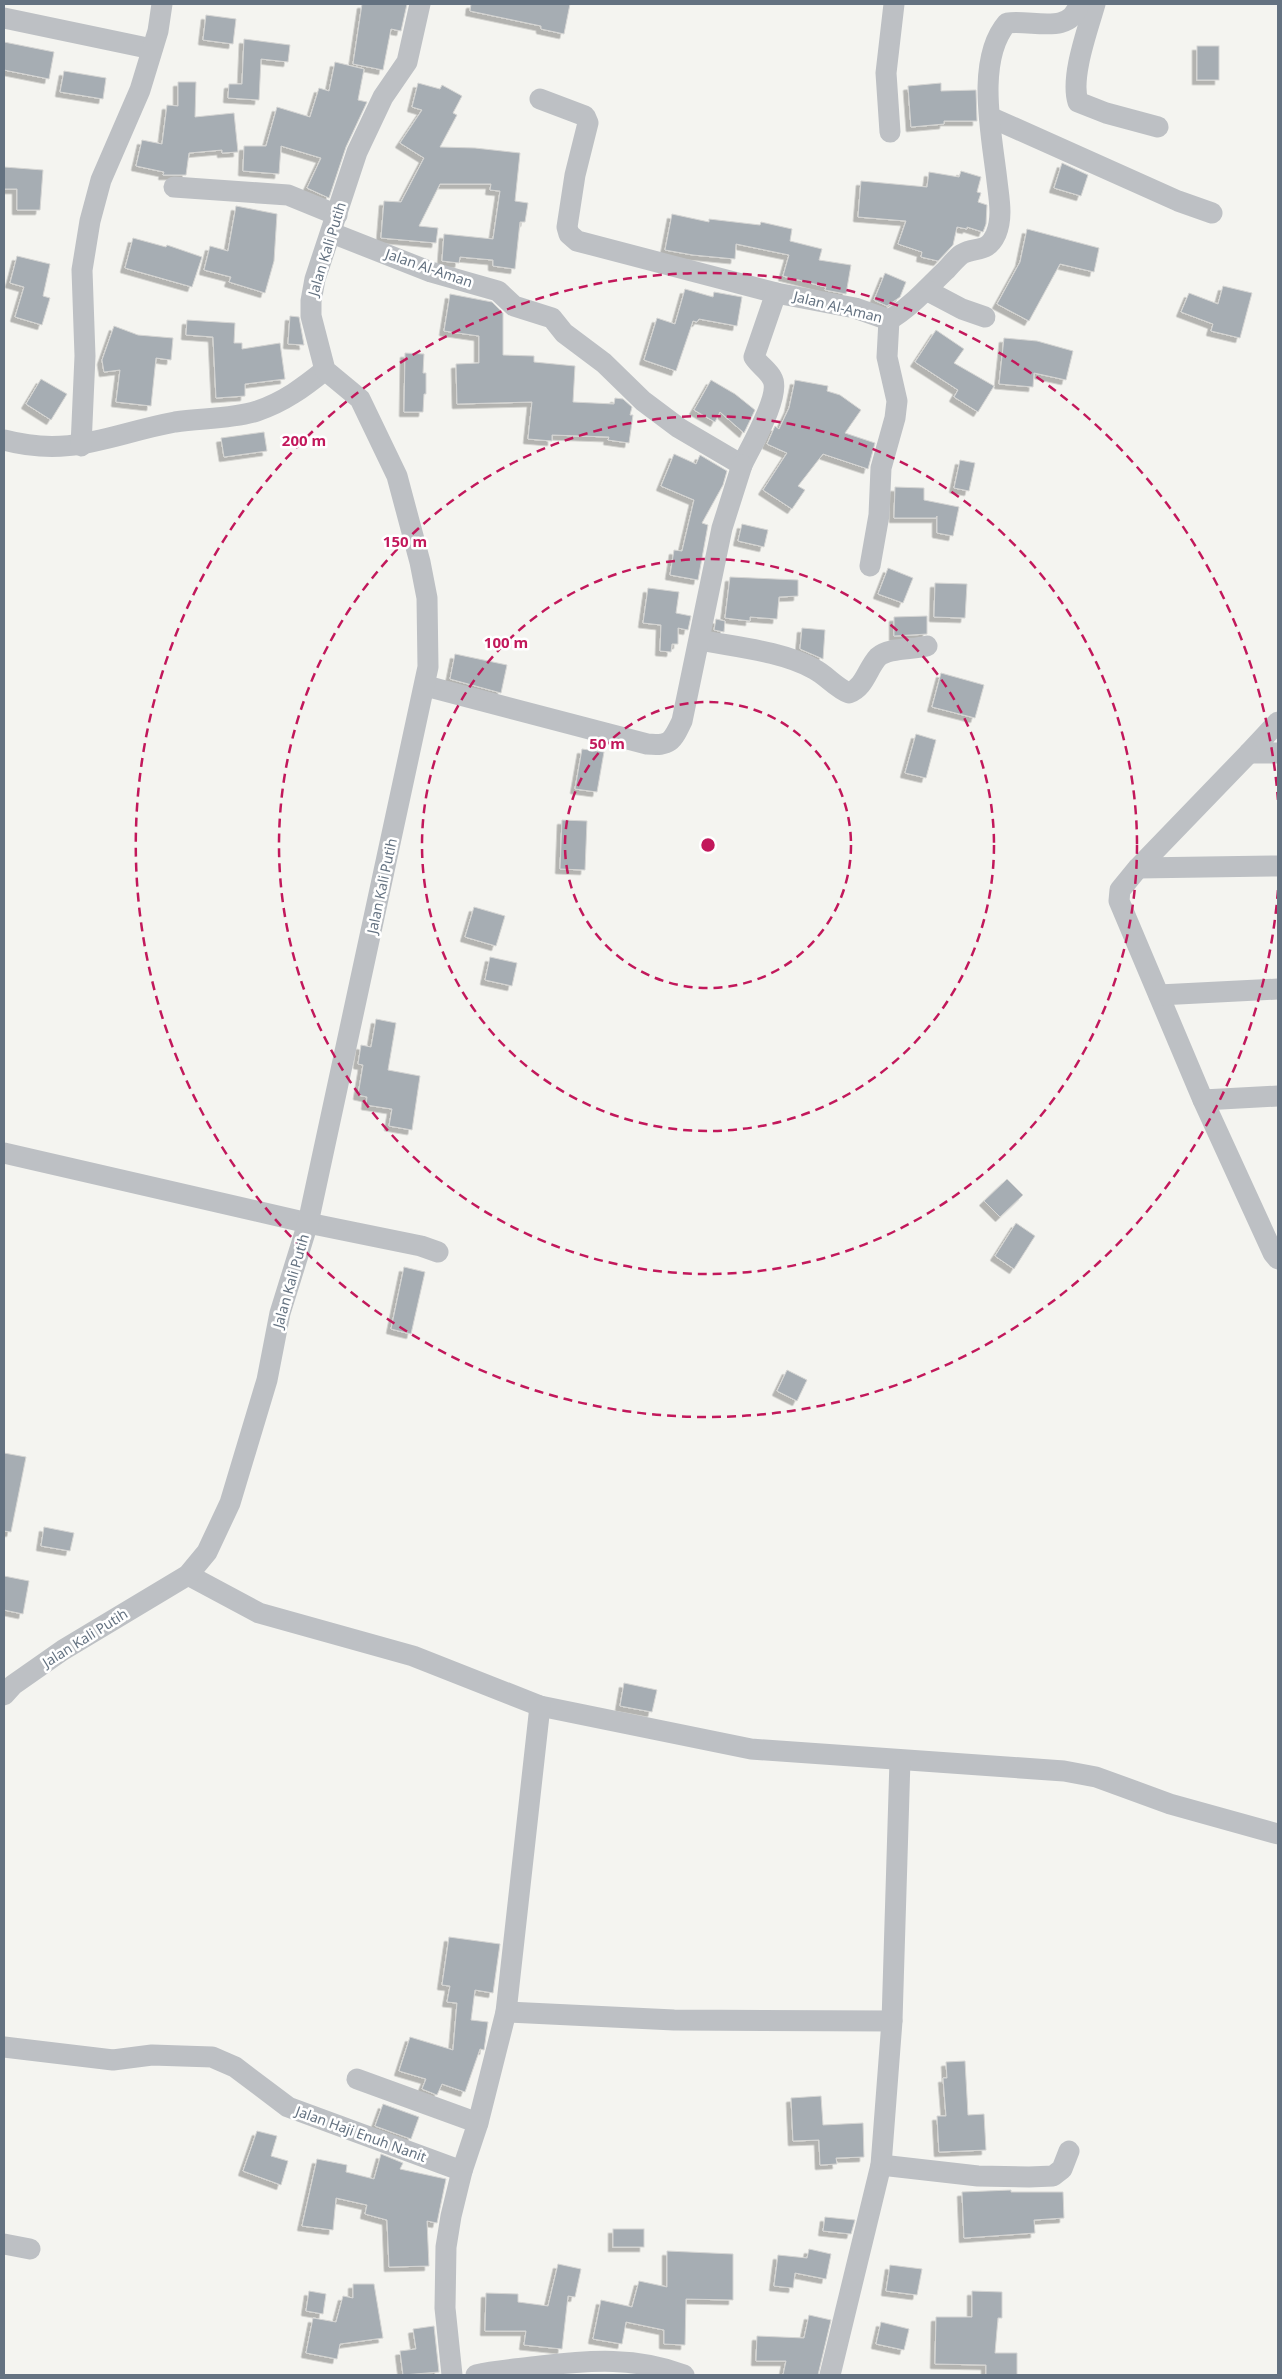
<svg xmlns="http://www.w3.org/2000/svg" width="1282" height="2379" viewBox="0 0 1282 2379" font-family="'Noto Sans',sans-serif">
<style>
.building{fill:#a6adb3;stroke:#d5d5d3;filter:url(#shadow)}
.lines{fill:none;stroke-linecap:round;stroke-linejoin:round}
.minor{stroke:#bdc0c4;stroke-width:21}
.ring{fill:none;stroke:#c2185b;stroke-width:2.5;stroke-dasharray:9 6}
.labels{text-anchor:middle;stroke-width:5;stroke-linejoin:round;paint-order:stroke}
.street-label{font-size:14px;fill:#647281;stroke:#fff}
.centre{fill:#c2185b;stroke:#fff;stroke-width:2.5}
.ring-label{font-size:15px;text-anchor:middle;font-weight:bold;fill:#c2185b;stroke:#fff;stroke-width:5;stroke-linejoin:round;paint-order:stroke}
</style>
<defs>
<filter id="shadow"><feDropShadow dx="-4.5" dy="4.5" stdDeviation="0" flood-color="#0004"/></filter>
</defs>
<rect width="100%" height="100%" fill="#f4f4f0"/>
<g class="building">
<polygon points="362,4 407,4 401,31 391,29 383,70 353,64"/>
<polygon points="471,4 570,4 564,34 541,29 541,26 470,11"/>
<polygon points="206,15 236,19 233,44 203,40"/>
<polygon points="244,39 290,45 288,62 261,59 259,100 228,98 229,84 242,84"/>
<polygon points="4,42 54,52 49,79 4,70"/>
<rect x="1197" y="46" width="22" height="34"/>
<polygon points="335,62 364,69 358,100 367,102 346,147 329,198 307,188 321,158 281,146 279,174 243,171 244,146 266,146 277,107 310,117 319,88 329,91"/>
<polygon points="64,71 106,78 103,99 60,92"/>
<polygon points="178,82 196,82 195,117 234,113 238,152 222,153 222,150 189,153 186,175 163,175 164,172 136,166 142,140 162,144 167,105 178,106"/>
<polygon points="418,83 440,89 442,85 462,96 453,113 457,115 440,147 475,148 520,153 515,201 528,203 525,222 520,222 515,269 493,266 493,260 460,257 459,263 442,261 444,234 493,239 500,191 490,190 491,184 440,184 419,226 438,228 436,243 381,238 384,201 401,202 424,158 400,143 422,110 412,107"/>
<polygon points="941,83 941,91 976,90 977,121 944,121 944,124 911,127 908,86"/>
<polygon points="1062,163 1088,175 1081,196 1054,188"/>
<polygon points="4,167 43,170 40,210 17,210 17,189 4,189"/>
<polygon points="961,171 981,177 977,192 981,193 978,202 987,205 986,224 983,232 967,227 967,229 957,227 953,245 938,261 921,257 922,252 898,244 906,221 858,217 861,181 927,187 929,172 959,177"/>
<polygon points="236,206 277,214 274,261 265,293 229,282 231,277 204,270 210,246 228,251"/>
<polygon points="672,214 709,222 709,219 760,225 761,222 792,229 790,241 822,249 819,260 851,265 846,294 825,290 826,287 783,276 789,255 736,244 735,259 693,255 665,250"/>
<polygon points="1027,229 1099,248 1094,272 1060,264 1029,321 997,304 1020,262"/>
<polygon points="133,238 166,247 167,245 202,257 192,287 125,268"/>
<polygon points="17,256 50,264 43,296 50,298 42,325 15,317 24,287 10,283"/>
<polygon points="885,273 906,282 900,297 887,306 874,300"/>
<polygon points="1223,286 1252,293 1240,338 1211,331 1213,324 1181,312 1189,293 1218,304"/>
<polygon points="685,289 713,297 714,292 742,297 737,326 699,319 697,322 693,321 676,371 644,360 657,318 675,324"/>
<polygon points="450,294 492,302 503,313 503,355 534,356 534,362 575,366 573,402 614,404 615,398 623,399 632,407 630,415 633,415 629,443 608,440 609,437 552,435 552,441 528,439 532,402 457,404 456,364 479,363 479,336 444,331"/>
<polygon points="290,316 299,317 304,345 288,344"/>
<polygon points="187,320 235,323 234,343 242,343 242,349 280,343 285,379 245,384 245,396 216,398 213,337 186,335"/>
<polygon points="114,326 138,335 173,338 171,360 156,358 151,406 116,402 120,370 104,372 102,360"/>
<polygon points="936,330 964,349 954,363 994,386 978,412 954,397 958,390 915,362"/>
<polygon points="1004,338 1037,341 1073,351 1066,380 1034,373 1033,387 999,384"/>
<polygon points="405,353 424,354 423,373 426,373 426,394 424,394 423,412 404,412"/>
<polygon points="41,379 67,394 51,420 26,404"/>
<polygon points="711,380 735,394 755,410 744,433 720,412 715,422 694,410"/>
<polygon points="795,380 828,386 827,391 840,395 861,410 845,433 875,443 868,469 823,454 798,486 805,490 792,509 763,490 787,453 767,444 775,426 779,429 789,408"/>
<polygon points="264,432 267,451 224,457 221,438"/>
<polygon points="674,454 696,464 700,455 727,471 723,485 702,523 708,525 698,580 670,575 674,550 682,551 694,500 661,486"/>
<polygon points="960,460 975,463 969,491 954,488"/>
<polygon points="895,487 924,488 924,500 959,507 953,536 937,533 937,516 936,518 894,518"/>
<polygon points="742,524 768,530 764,547 738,541"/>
<polygon points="888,568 913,578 903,603 878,594"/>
<polygon points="730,577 798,580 798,596 779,597 777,619 750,617 750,621 725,618"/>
<polygon points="935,583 967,584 965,618 934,617"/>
<polygon points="648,588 679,592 676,613 691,616 688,630 678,628 678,644 672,644 671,652 660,651 661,625 643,623"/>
<polygon points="927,616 927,634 894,636 894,617"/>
<polygon points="716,619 725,621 724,632 714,630"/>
<polygon points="802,628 825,630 823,659 800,649"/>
<polygon points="455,654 507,665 501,693 450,679"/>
<polygon points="941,673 984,685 975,718 932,707"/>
<polygon points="916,734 936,740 926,778 905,773"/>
<polygon points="582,749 604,752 597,792 575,789"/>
<polygon points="562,820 587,821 585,870 560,869"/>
<polygon points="474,907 505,916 496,946 465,937"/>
<polygon points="490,957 517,963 512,986 485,980"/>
<polygon points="376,1019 396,1023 388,1070 420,1076 412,1130 389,1126 392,1109 366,1105 367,1097 358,1095 363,1065 358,1064 361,1045 371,1047"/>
<polygon points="1007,1179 1023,1195 1000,1217 984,1201"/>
<polygon points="1016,1223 1035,1236 1014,1269 995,1256"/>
<polygon points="404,1267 425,1272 411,1334 391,1329"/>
<polygon points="787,1370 807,1380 797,1401 777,1391"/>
<polygon points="4,1453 26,1457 11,1532 4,1531"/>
<polygon points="44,1527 74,1533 70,1551 41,1546"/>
<polygon points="4,1576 29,1581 23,1614 4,1610"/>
<polygon points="624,1683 657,1690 652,1712 620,1706"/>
<polygon points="449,1937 500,1944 493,1993 475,1990 471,2020 488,2022 484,2050 480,2049 465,2092 442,2084 437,2095 422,2089 426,2079 399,2071 410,2037 453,2050 457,2003 447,2002 450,1986 442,1985"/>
<polygon points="965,2061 968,2115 984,2114 986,2150 939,2152 937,2116 946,2116 943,2078 947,2078 946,2062"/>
<polygon points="821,2096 823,2125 863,2123 864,2157 836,2158 837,2164 820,2165 819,2140 793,2141 791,2098"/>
<polygon points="383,2104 419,2117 411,2139 375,2126"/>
<polygon points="257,2131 277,2136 271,2156 288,2161 281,2185 243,2171"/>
<polygon points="381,2154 403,2163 400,2169 446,2179 437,2223 427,2221 429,2266 389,2267 387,2220 365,2214 367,2205 336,2198 333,2230 302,2226 317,2159 347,2165 346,2172 374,2179"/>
<polygon points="1011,2190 1011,2192 1063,2192 1064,2218 1034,2220 1035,2233 964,2238 962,2192"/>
<polygon points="825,2217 855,2220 851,2234 823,2231"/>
<rect x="613" y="2229" width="31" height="18"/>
<polygon points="809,2249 831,2254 826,2279 795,2273 793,2288 774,2286 778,2255 807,2258"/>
<polygon points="667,2251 733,2254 733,2300 686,2299 685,2345 664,2344 664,2330 626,2322 622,2344 593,2339 601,2300 632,2307 639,2281 667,2287"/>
<polygon points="558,2264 581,2269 575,2297 568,2296 562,2349 524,2345 526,2331 485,2331 486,2293 518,2294 518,2302 548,2306"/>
<polygon points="890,2265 922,2269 917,2295 886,2291"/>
<polygon points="353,2284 374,2284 383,2338 340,2344 337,2359 306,2353 313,2318 336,2322 343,2296 353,2298"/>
<polygon points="309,2291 326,2294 323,2314 306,2311"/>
<polygon points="972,2291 1002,2292 1002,2318 998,2318 995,2353 1017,2353 1017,2375 986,2375 986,2365 935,2364 936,2317 972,2317"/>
<polygon points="809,2315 831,2320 818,2375 783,2375 786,2361 756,2361 757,2336 804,2338"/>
<polygon points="881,2322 909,2329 904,2350 876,2344"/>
<polygon points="434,2326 439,2372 403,2375 400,2351 416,2349 413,2329"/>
</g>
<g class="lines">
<g class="minor">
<path d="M1095 4C1088 29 1070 77 1078 102L1106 113 1158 127"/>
<polyline points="4,18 152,49"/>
<polyline points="540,99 585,116 588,123 575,175 567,227 569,234 577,241 776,293"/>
<polyline points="990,117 1178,201 1212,213"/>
<polyline points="890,132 886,73 894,4"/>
<polyline points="174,187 288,195 337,215"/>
<path d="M332 233 431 272 498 291 514 306 552 318 564 333 604 363 643 401 679 428 742 465C750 448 782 394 772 378 768 370 759 365 754 357L776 293 855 308 889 320C911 307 927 288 946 270 951 265 956 258 962 254 976 246 987 254 996 234 1003 217 999 199 997 181 992 136 975 60 1007 23 1032 19 1070 36 1079 4"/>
<polyline points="926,290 962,309 985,317"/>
<path d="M4 440C72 458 110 434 175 422 201 418 232 419 257 411 284 402 304 387 325 370"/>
<polyline points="81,446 85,356 82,270 90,221 101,180 140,90 158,31 162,4"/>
<polyline points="870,566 879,515 881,468 895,418 897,401 887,357 889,320"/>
<path d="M700 640C735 647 782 651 814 669 826 675 836 688 849 693 865 687 867 669 878 657 889 647 913 650 927 646"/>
<path d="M426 686 647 744C670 746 672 742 682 721L722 528 742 465"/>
<polyline points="1278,722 1249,753 1278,753"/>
<polyline points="1249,753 1138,868 1120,890 1119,901 1203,1100 1273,1253 1278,1259"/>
<polyline points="1138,868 1278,866"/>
<polyline points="1159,995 1278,989"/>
<polyline points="1203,1100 1278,1096"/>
<polyline points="4,1153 308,1223 421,1246 438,1252"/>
<polyline points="188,1575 259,1613 413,1656 540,1706 751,1749 1064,1771 1096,1777 1170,1804 1278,1834"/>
<polyline points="4,1695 13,1685 63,1650 188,1575 207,1552 230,1503 267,1380 280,1313 308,1223 428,667 427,598 420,562 397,476 360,399 325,370 311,316 311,301 315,279 357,152 383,97 407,62 420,4"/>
<polyline points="506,2012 674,2020 892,2021"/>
<polyline points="4,2047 113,2060 152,2055 212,2057 235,2067 288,2107 462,2171"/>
<polyline points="357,2079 478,2123"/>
<polyline points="881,2165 978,2176 1029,2177 1053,2176 1062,2169 1069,2151"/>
<polyline points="4,2244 30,2249"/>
<polyline points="452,2375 445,2308 446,2247 451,2216 462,2171 478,2123 506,2012 540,1706"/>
<path d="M476 2375C497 2370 519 2369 541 2366 590 2360 637 2357 684 2375"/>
<polyline points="830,2375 881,2165 892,2021 900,1760"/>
</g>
</g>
<g class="ring">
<circle cx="708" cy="845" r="143"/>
<circle cx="708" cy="845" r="286"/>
<circle cx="708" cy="845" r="429"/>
<path d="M1278 890A572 572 0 1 1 1278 800"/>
</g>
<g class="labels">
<g class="street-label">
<text transform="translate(327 249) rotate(-73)" y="5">Jalan Kali Putih</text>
<text transform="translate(429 268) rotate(19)" y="5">Jalan Al-Aman</text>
<text transform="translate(838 307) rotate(14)" y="5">Jalan Al-Aman</text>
<text transform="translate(382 886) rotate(-78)" y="5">Jalan Kali Putih</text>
<text transform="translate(291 1281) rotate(-74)" y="5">Jalan Kali Putih</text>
<text transform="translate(85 1638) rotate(-32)" y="5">Jalan Kali Putih</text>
<text transform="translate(361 2134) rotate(20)" y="5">Jalan Haji Enuh Nanit</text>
</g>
</g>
<circle cx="708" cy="845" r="8" class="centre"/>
<g class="ring-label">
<text x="304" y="446">200 m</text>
<text x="405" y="547">150 m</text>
<text x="506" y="648">100 m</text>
<text x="607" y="749">50 m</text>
</g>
<rect width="1282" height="2379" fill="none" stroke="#647281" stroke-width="10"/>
</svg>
